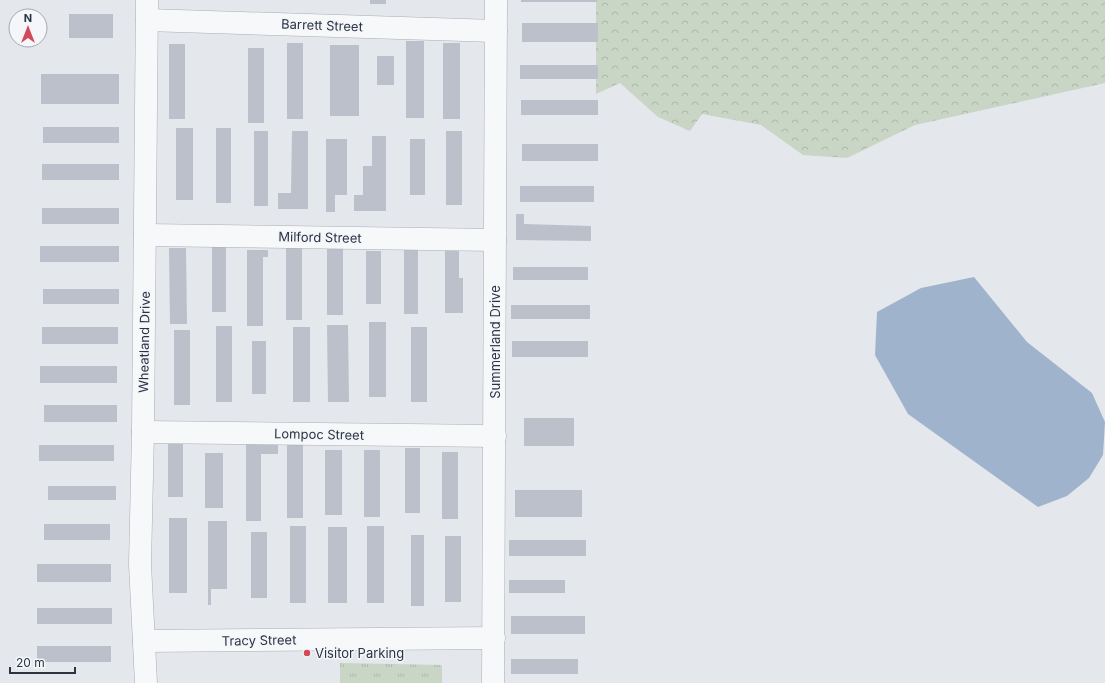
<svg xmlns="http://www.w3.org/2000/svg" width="1105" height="683" viewBox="0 0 1105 683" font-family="Inter,sans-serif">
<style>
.grass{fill:url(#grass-tufts)}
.forest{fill:url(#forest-crowns)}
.water{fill:#9fb4cc}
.building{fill:#bbc0ca}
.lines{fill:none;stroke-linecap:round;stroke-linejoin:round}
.minor-casing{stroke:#a9aeb7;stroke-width:23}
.minor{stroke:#f7f8fa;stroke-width:22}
.poi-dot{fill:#d1495b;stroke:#f4f6f9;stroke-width:1.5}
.labels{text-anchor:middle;stroke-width:3;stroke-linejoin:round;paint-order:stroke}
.street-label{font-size:13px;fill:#2b3445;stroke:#f4f6f9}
.poi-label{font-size:13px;fill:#2b3445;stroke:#f4f6f9;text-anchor:start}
</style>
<defs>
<pattern id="grass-tufts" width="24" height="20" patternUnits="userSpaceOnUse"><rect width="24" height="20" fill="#c9d6c5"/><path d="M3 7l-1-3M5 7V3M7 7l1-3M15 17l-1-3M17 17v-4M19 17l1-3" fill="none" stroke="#adb8ab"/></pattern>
<pattern id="forest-crowns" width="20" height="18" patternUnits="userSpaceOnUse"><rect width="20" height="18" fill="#c9d6c5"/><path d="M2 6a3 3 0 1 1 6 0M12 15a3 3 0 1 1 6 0" fill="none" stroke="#adb8ab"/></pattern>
</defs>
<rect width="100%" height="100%" fill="#e4e7ec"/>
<polygon class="grass" points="340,663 442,665 442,683 340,683"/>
<polygon class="forest" points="596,0 1105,0 1105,83 915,125 847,158 803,155 761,125 702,114 690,131 658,117 620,83 596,94"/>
<polygon class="water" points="974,277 1027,342 1092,393 1105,422 1103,455 1089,478 1067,496 1038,507 908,414 875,355 877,312 921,288"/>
<g class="building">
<rect x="370" y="0" width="16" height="4"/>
<rect x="521" y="0" width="76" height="2"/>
<rect x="69" y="14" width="44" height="24"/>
<rect x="522" y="23" width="76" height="19"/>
<rect x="406" y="41" width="18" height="77"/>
<rect x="287" y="43" width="16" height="76"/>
<rect x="443" y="43" width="17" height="76"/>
<rect x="169" y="44" width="16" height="75"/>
<rect x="330" y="45" width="29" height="71"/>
<rect x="248" y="48" width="16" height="75"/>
<rect x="377" y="56" width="17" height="29"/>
<rect x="520" y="65" width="78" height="14"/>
<rect x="41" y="74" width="78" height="30"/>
<rect x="521" y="100" width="77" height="15"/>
<rect x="43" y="127" width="76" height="16"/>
<rect x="176" y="128" width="17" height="72"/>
<rect x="216" y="128" width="15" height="75"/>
<rect x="254" y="131" width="14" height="75"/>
<polygon points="292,131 308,131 308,209 278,209 278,193 291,193"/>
<rect x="446" y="131" width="16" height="74"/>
<polygon points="372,136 386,136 386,211 354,211 354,195 363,195 363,166 372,166"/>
<polygon points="326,139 347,139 347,195 335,195 335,212 326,212"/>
<rect x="410" y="139" width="15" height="56"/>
<rect x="522" y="144" width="76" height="17"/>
<rect x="42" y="164" width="77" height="16"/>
<rect x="520" y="186" width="74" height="16"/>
<rect x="42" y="208" width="77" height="16"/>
<polygon points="516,214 524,214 524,224 591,226 591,241 516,240"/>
<rect x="327" y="238" width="16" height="77"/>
<rect x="286" y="244" width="16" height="76"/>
<rect x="40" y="246" width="79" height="16"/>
<rect x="212" y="246" width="14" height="66"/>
<rect x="404" y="247" width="14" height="67"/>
<polygon points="169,248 186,248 187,324 170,324"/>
<polygon points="445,248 459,248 459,278 463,278 463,313 445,313"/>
<polygon points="247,250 268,250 268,257 263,257 263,326 247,326"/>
<rect x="366" y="251" width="15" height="53"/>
<rect x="513" y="267" width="75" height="13"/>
<rect x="43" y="289" width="76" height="15"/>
<rect x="511" y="305" width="79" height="14"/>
<rect x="369" y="322" width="17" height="75"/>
<polygon points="327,325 348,325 349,402 328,402"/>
<rect x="216" y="326" width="16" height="76"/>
<rect x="42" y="327" width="76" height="17"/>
<rect x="293" y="327" width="17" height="75"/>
<rect x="411" y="327" width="16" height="75"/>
<rect x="174" y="330" width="16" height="75"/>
<rect x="252" y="341" width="14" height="53"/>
<rect x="512" y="341" width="76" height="16"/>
<rect x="40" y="366" width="77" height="17"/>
<rect x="44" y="405" width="73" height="17"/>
<rect x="524" y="418" width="50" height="28"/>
<polygon points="246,442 278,442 278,454 261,454 261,521 246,521"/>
<rect x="168" y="444" width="15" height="53"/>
<rect x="287" y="444" width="16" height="74"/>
<rect x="39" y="445" width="75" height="16"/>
<rect x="405" y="448" width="15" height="65"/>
<rect x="325" y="450" width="17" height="65"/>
<rect x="364" y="450" width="16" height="67"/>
<rect x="442" y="452" width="16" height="67"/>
<rect x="205" y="453" width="18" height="55"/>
<rect x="48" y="486" width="68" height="14"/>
<rect x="515" y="490" width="67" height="27"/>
<rect x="169" y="518" width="18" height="75"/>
<polygon points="208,521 227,521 227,589 211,589 211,605 208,605"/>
<rect x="44" y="524" width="66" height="16"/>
<rect x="290" y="526" width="16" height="77"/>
<rect x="367" y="526" width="17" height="77"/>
<rect x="328" y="527" width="19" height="76"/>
<rect x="251" y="532" width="16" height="66"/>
<rect x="411" y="535" width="13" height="71"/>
<rect x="445" y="536" width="16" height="66"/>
<rect x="509" y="540" width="77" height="16"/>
<rect x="37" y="564" width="74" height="18"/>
<rect x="509" y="580" width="56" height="13"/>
<rect x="37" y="608" width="75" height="16"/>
<rect x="511" y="616" width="74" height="18"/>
<rect x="37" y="646" width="74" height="16"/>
<rect x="511" y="659" width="67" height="15"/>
</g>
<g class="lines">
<g class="minor-casing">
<g id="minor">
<polyline points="147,20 496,31"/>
<polyline points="145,235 495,240"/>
<polyline points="143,432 495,436"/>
<polyline points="144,641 494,638"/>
<polyline points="146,683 140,564 143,432 147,0"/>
<polyline points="493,683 496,0"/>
</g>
</g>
<use href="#minor" class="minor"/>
</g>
<circle class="poi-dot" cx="307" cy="653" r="4"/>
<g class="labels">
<g class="street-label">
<text transform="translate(322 25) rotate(2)" y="5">Barrett Street</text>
<text transform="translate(320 237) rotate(1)" y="5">Milford Street</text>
<text transform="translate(144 342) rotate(-89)" y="5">Wheatland Drive</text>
<text transform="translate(495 342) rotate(-90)" y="5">Summerland Drive</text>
<text transform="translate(319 434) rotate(1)" y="5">Lompoc Street</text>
<text transform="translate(259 640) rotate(-1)" y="5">Tracy Street</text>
</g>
<g class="poi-label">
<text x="315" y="658">Visitor Parking</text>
</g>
</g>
<g transform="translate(28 28)"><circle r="19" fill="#f4f6f9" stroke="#a4a8b1"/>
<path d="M0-3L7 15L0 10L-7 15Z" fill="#d1495b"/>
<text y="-6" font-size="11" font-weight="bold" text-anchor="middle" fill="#2b3445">N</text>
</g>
<path d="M10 667v6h65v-6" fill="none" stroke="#2b3445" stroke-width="2"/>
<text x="16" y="667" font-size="12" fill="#2b3445" stroke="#f4f6f9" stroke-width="3" paint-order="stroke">20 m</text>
</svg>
